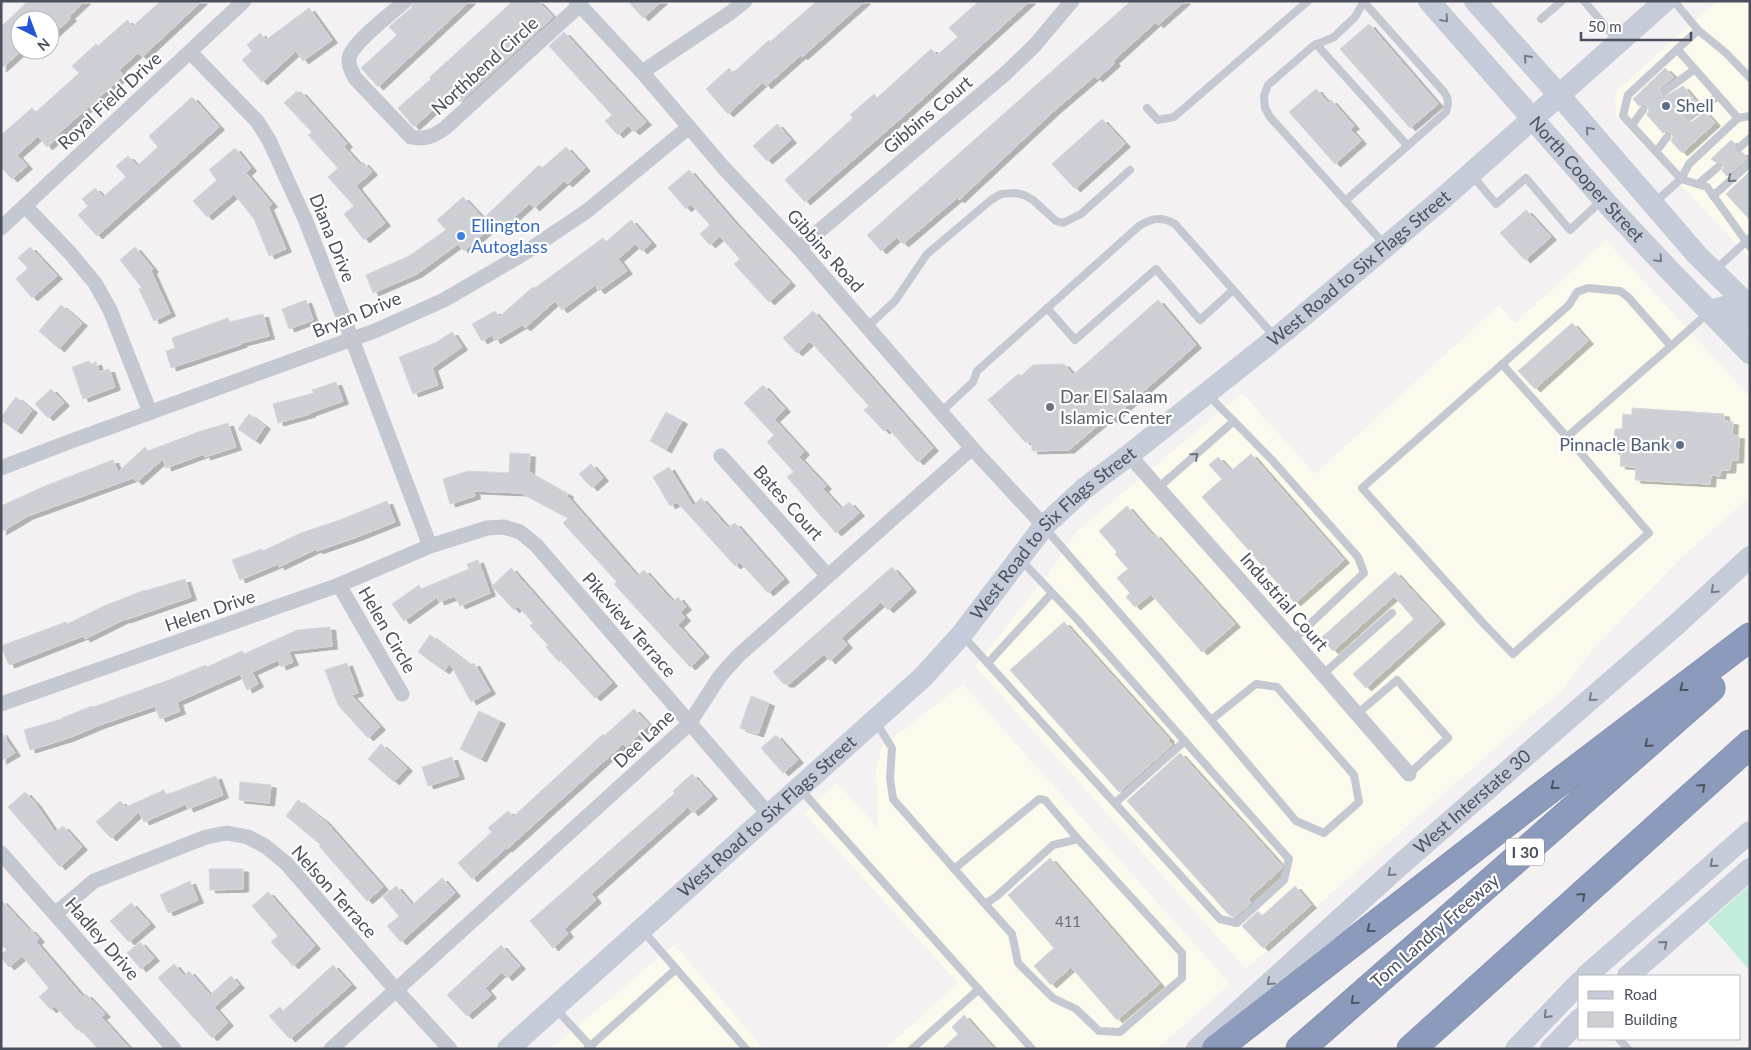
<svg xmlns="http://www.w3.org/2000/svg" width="1751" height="1050" viewBox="0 0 1751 1050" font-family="Lato,sans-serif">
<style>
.commercial{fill:#fbfaed}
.grass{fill:#c3eddb}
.building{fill:#cecfd5;stroke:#d5d6dc;filter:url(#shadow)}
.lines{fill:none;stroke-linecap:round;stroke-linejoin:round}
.highway-casing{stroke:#7885a8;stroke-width:29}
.lane{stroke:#c3c8d1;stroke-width:8}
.street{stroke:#c3c8d1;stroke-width:15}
.secondary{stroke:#c5cbd8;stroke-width:22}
.highway{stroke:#8c9abc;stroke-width:28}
.oneway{stroke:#757b88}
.oneway2{stroke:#6e7480}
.oneway3{stroke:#4d5462}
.service-dot{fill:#5c6f8a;stroke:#fff;stroke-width:2}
.shop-dot{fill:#3f7fe0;stroke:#fff;stroke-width:2}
.worship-dot{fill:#6b7280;stroke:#fff;stroke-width:2}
.labels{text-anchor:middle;stroke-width:4.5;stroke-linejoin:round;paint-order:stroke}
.number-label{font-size:15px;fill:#6b707b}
.shield{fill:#fff;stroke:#80848e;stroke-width:1}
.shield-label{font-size:16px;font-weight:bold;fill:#4a505d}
.street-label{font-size:18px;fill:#4a505d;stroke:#fff}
.service-label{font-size:18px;fill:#4e5e75;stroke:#fff;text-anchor:start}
.shop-label{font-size:18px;fill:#366cbe;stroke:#fff;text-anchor:start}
.worship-label{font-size:18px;fill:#5b616d;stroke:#fff;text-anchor:start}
</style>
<defs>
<filter id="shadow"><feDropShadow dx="5.5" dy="3" stdDeviation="0" flood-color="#0004"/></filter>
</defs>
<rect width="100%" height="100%" fill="#f3f1f1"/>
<g class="commercial">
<polygon points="1717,1 1750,1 1750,258 1616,117 1615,92"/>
<polygon points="1606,240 1750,397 1750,497 1681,558 1595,647 1560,693 1535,713 1246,969 975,666 1049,573 1076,532 1242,393 1315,474 1499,305 1515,323"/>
<polygon points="963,684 1230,984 1157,1049 885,1049 958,983 804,813 837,783 878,828 876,771 882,746"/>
<polygon points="674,944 764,1049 551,1049"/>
</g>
<polygon class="grass" points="1750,885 1750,971 1708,922"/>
<g class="building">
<polygon points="28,1 85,1 69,16 71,18 50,37 50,20 20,20 20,52 1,69 1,27"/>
<polygon points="161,1 202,1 142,57 138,53 119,70 124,75 57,135 58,137 47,147 38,136 17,155 27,166 12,179 1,167 1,135 32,108 36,112 79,73 72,66 96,44 98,46 127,20 133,26"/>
<polygon points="414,1 470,1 378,87 361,68 397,35 389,27 411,8"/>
<polygon points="513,1 538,1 553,17 460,102 452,93 414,127 398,108 431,79 430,77"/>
<polygon points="628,1 662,1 643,18"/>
<polygon points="817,1 865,1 802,57 801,55 766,86 763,82 728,114 706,89 729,68 733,73 769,40 770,42"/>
<polygon points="979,1 1030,1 907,113 805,202 785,180 853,118 850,115 874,94 877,98 931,49 937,55 958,37 949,28"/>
<polygon points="1131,1 1185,1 1158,25 1156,22 1113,61 1115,63 1097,79 1095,76 1054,111 959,200 957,198 903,244 897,237 881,251 867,235"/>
<polygon points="309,8 332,40 303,61 296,51 262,82 242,60 252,51 247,45 260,33 266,40"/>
<polygon points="1369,24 1438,104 1410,128 1340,49"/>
<polygon points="564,32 646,122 634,132 628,126 618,135 605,121 612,115 549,46"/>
<polygon points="1665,68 1674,77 1660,88 1661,95 1666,96 1683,86 1698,104 1684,114 1685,121 1692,122 1705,112 1715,123 1682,153 1671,141 1673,137 1671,133 1667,131 1663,133 1647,115 1649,110 1647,106 1643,104 1639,106 1633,99"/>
<polygon points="1316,89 1328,103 1331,100 1354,126 1350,129 1361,141 1335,164 1289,112"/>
<polygon points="296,92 301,92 347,144 344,147 360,165 363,162 372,172 356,186 385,223 364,240 344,214 354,206 328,177 338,168 308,135 312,132 284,103"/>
<polygon points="192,97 219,127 97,236 78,215 88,206 82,199 95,188 103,197 126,177 116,166 128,156 137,166 158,147 149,136"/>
<polygon points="1102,119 1125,144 1075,189 1052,164"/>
<polygon points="777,124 791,140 767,161 753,146"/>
<polygon points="1731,140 1735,144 1734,147 1735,151 1738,153 1742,152 1748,158 1727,176 1722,171 1724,166 1722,163 1715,162 1711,159"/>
<polygon points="566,147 585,168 567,184 564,181 534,208 530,203 499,231 486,216 539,165 542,168"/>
<polygon points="235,148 251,168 246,173 272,204 268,207 286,249 269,256 254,219 234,194 207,217 193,201 217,180 209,170"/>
<polygon points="689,170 735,223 790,283 769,302 734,264 740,259 720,236 710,245 700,234 710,225 691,204 686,209 668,188"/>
<polygon points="1750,171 1750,220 1726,194"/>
<polygon points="463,197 491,227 464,251 458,244 417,274 373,293 366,275 409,256 446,230 437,220"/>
<polygon points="1526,210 1551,237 1525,260 1500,233"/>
<polygon points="631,220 651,243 642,251 635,244 618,259 627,271 599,291 595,285 562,310 555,301 525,328 522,325 495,341 492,335 482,341 472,324 495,311 499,317 533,287 535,288 603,238 606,242"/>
<polygon points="30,247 57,276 32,298 16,279 28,268 18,258"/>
<polygon points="135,247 153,269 151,271 170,313 154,321 139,289 142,288 120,260"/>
<polygon points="306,300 313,320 289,329 282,309"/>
<polygon points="1158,300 1196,345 1111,420 1108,417 1069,450 1032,451 1032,442 1025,442 988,400 1017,375 1022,375 1033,365 1064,364 1073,375"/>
<polygon points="61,305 82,323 59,349 39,331"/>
<polygon points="813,311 933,448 918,462 888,428 884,431 864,410 869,406 810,341 797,353 783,338"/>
<polygon points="263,314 269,336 241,343 242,344 171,368 166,351 175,348 172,338 228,318 230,322"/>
<polygon points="1572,323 1588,341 1535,389 1518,371"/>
<polygon points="452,332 462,347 432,368 438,385 413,394 399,357 435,343"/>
<polygon points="89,361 91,364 96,362 99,372 109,369 115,387 83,399 72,367"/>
<polygon points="336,382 343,401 310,413 310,414 278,423 273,404 314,393 312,390"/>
<polygon points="763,385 785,409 774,419 804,452 799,457 826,486 823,489 841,509 849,502 859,513 836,533 787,477 794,472 767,442 774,435 744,403"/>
<polygon points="51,389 64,403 48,418 35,404"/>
<polygon points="16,397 32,410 16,431 1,420 1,417"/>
<polygon points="1632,408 1724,414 1724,421 1733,422 1732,435 1739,436 1738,460 1731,460 1730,470 1721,470 1720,476 1711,475 1710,484 1635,480 1636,467 1620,466 1621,452 1613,451 1615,429 1622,429 1623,414 1632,415"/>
<polygon points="666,412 682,421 666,450 650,441"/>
<polygon points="249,414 265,426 255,441 238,429"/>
<polygon points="228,423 236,447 205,457 204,454 166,468 163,459 137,482 133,478 28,516 1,532 1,506 45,486 113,460 118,472 145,447 148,451 198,432"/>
<polygon points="510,453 530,454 529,472 568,494 567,496 637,576 644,570 673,602 678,597 686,607 680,612 685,618 678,625 704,654 690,667 614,584 617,582 563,523 568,518 521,493 474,491 475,496 450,504 443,479 468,471 509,473"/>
<polygon points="1251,454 1344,560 1295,603 1202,497 1222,479 1209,465 1218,457 1231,471"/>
<polygon points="591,464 603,478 592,488 579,474"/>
<polygon points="669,467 693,506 701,498 728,528 735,523 784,579 768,593 740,562 735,566 677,502 670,506 653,477"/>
<polygon points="387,501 395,522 357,537 317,551 316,549 279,567 278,564 240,580 232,560 262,549 263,551 301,533 340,520"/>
<polygon points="1127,506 1153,536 1155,534 1235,624 1202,652 1151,594 1135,607 1126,597 1130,593 1117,578 1128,569 1115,554 1117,552 1099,531"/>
<polygon points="478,560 490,593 460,606 455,596 439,602 437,597 404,621 392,604 419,585 421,589 469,569 467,564"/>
<polygon points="892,567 911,589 888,610 881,602 841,638 847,645 830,661 824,654 789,684 784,684 773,672"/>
<polygon points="511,568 612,683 595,698 560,660 559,662 546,647 548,645 530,626 533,623 518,606 514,610 492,586"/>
<polygon points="1395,572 1440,621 1366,688 1353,674 1414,619 1394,596 1333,651 1321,638"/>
<polygon points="185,579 191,597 125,620 125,619 85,639 83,636 9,665 1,646 66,622 67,624 104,606 145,590 145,591"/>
<polygon points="1064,622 1169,739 1168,740 1172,745 1119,792 1010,670"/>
<polygon points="330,627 332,646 288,651 293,662 281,667 278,660 252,672 258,684 247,690 240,674 177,702 180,711 160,719 155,706 100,725 69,738 30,750 24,730 62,719 62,718 92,706 93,707 169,680 206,665 207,667 242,651 244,654 297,630"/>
<polygon points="430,635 470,665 474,663 490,691 471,702 450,663 444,671 418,652"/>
<polygon points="347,663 358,693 351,695 380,727 368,738 338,705 325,670"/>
<polygon points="751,696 769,703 758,734 740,728"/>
<polygon points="634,709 649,725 626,747 623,744 507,849 506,848 472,879 458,863 492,832 488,828 508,811 513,817 603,734 604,736"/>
<polygon points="479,711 500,721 481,759 460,749"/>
<polygon points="1,732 15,753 1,761"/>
<polygon points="776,735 798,760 783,773 761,748"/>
<polygon points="381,744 407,768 394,782 368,759"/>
<polygon points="1180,753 1282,866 1281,869 1248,899 1251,903 1235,917 1229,915 1127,801"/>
<polygon points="452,757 459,776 428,786 422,767"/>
<polygon points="692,774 712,796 693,813 688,807 591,894 596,900 564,929 568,934 553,948 530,921 675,793 673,791"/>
<polygon points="216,776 223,795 188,809 186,804 144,822 139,812 111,838 96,822 120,801 126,807 164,790 166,795"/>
<polygon points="240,782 271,785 269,803 239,800"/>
<polygon points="25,792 36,804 55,832 63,826 82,847 60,867 8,807"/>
<polygon points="298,800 325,821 383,887 367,901 319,846 321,845 286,816"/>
<polygon points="1050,858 1159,984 1117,1020 1071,967 1051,985 1034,966 1054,948 1008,895"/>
<polygon points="209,869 243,869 243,889 210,890"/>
<polygon points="442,878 455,893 401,942 387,926 399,916 383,897 396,886 412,905"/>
<polygon points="190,881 198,900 168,913 160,895"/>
<polygon points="1295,886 1311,905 1263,948 1242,926 1258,911 1262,916"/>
<polygon points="268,892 315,946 293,966 271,942 278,936 252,906"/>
<polygon points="1,900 29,930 30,929 39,939 36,942 83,997 86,994 105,1014 101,1017 130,1049 98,1049 79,1028 77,1030 55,1006 51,1010 39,997 49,988 22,956 9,967 1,958 1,954 7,950 1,944"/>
<polygon points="131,903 150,924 129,942 110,921"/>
<polygon points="140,942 154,958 141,969 127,953"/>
<polygon points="501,945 520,966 507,978 502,972 485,988 491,995 467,1016 447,995"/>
<polygon points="174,964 184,976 189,971 210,995 231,976 239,985 214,1007 228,1023 212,1038 158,978"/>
<polygon points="333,965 351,985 290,1039 269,1016 280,1007 283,1011"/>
<polygon points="964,1015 994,1049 942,1049 958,1034 952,1027"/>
</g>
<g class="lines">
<g class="highway-casing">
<g id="highway">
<polyline points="1216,1049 1541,796 1750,637"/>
<polyline points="1300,1049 1711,688"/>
<polyline points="1411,1049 1750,744"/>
</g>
</g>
<g class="lane">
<polyline points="1364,1 1355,17 1334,37 1313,46 1268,85 1264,96 1265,108 1270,117 1385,245"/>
<polyline points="1584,1 1618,41"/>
<polyline points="1541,19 1562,1"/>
<polyline points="1698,30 1726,53 1750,78"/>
<polyline points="1316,44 1407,145"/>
<polyline points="1677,49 1738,118 1689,164 1681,179 1707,187 1750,247"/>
<polyline points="1665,91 1695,69"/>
<polyline points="1147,108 1158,120 1174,117 1308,1"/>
<polyline points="1689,117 1718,96"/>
<polyline points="1738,118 1750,116"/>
<polyline points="1632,125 1643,110"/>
<polyline points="1739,148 1750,138"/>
<polyline points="1656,152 1667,137"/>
<polyline points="1472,175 1496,204 1526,178 1570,230 1602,200"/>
<polyline points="1698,184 1718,167"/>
<polyline points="1713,196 1750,163"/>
<path d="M1345 201 1446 112C1449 103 1449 99 1444 92L1363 1"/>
<polyline points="1654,203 1681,179 1623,116 1628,95 1698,30 1674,1"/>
<polyline points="1715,270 1750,238"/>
<polyline points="1047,308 1075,340 1156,269 1200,320 1233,290"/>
<polyline points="867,327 895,301 927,254 991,200 1001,194 1015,193 1024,195 1033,200 1056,221 1063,223 1081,214 1130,170"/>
<polyline points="1671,346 1567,437 1649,533 1513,654 1483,623 1362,488 1569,305 1577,292 1588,288 1620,291 1628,297 1671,346 1708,313"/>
<polyline points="1502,364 1567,437"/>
<polyline points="1208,395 1272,460 1358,557 1364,573 1293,640"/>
<path d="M941 412 973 382 977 371 1139 226C1152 218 1162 216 1175 224L1275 337"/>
<polyline points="1158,488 1234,421"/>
<polyline points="1045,528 1162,662 1296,821 1324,833 1359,802 1354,775 1277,687 1256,684 1211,720"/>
<polyline points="963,636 1220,919 1237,923 1284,880 1289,859 1076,618 1020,559"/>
<polyline points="988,663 1052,593"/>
<polyline points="1323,674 1392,613"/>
<polyline points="1357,714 1397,680 1448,738 1409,774"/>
<polyline points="876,722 892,748 890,778 893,799 985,904 997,896 1053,845 1078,839 1182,953 1182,978 1120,1032 1099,1031 1076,1009 1053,998 1018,963 1012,934 985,904"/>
<polyline points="801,790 1032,1049"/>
<polyline points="1115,803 1185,741"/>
<polyline points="954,869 1039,799 1045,800 1078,839"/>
<polyline points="644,932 746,1049"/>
<polyline points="556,1009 592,1048"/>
<polyline points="1619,1039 1628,1049"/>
<polyline points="587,1049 676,969"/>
<polyline points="912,1049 979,989"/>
</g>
<g class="street">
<path d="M405 1C392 13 356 40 350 55 347 63 351 70 355 78L411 137C425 140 434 136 445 128L580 5"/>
<polyline points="576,1 642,72 723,167 799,248 972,448 1044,526"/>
<polyline points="190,52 257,121 269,140 305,219 352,339 430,546"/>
<polyline points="642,72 730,13 745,1"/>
<polyline points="25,206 70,253 95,283 110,310 150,412"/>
<polyline points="1,228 244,1"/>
<polyline points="799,248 1005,74 1035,45 1072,1"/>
<polyline points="1129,455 1293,640 1409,774"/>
<polyline points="721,456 827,575"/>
<polyline points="1,468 66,443 377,330 444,300 523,254 587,211 689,127"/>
<polyline points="339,585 402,694"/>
<polyline points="1,704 339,585 430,546 487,528 504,527 520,532 536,545 770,816"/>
<polyline points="1,853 174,1049"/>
<polyline points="55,914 94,881 206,837 227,833 248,837 265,846 286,863 396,990 450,1049"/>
<polyline points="331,1049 689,724 720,676 738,656 972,448"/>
</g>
<g class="secondary">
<path id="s1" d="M1429 1 1612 209 1672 273 1750 353"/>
<polyline points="1475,1 1559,95 1697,255 1750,307"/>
<polyline points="1709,311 1729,306 1750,324"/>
<polyline points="1586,976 1750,832"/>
<polyline points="1628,976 1750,869"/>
<path id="s2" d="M508 1049 923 677 962 634 1044 526 1085 488 1129 455 1285 331 1441 200 1665 1"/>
<path id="s3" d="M1197 1049 1400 865 1677 624 1750 557"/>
<polyline points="1516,1049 1580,982"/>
<polyline points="1551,1049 1580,1019"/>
</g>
<use href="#highway" class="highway"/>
</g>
<defs><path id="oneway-chevron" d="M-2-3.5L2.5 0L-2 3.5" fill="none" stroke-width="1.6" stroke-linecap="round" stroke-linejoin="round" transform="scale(1.25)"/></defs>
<g class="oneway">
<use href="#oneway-chevron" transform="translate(1445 19) rotate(49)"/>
<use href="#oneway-chevron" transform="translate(1527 58) rotate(-132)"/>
<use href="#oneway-chevron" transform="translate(1589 130) rotate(-131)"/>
<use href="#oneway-chevron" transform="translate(1659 259) rotate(47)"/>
<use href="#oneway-chevron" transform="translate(1714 590) rotate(137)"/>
<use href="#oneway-chevron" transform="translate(1592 698) rotate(139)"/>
<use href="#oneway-chevron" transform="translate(1713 864) rotate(139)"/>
<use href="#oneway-chevron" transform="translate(1391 873) rotate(138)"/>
<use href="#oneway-chevron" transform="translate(1664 944) rotate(-41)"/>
<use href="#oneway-chevron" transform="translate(1270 982) rotate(138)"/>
<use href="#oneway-chevron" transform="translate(1547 1015) rotate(134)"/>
</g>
<g class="oneway2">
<use href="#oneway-chevron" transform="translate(1731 179) rotate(139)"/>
<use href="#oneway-chevron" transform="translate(1195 456) rotate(-41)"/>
</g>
<g class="oneway3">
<use href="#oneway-chevron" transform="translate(1683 688) rotate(142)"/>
<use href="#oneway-chevron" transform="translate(1648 744) rotate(138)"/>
<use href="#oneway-chevron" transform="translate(1554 786) rotate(142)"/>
<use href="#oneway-chevron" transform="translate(1702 787) rotate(-42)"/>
<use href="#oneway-chevron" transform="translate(1582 896) rotate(-42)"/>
<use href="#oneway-chevron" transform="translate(1370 929) rotate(142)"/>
<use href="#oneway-chevron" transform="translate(1354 1001) rotate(139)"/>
</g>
<g class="service-dot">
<circle cx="1666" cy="106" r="5"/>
<circle cx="1680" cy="445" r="5"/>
</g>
<circle class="shop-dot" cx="461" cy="236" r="5"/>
<circle class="worship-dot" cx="1050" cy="407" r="5"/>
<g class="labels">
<g class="number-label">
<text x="1068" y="927">411</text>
</g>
<rect class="shield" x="1506" y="838.5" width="38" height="27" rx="4"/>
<g class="shield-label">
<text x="1525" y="858">I 30</text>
</g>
<g class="street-label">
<text transform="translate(485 66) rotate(-42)" y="6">Northbend Circle</text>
<text transform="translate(110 101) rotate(-43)" y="6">Royal Field Drive</text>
<text transform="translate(928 115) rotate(-40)" y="6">Gibbins Court</text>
<text dy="6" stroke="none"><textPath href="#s1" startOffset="238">North Cooper Street</textPath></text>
<text transform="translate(332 238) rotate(68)" y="6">Diana Drive</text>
<text transform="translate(825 251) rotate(48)" y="6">Gibbins Road</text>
<text dy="6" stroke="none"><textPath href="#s2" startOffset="1158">West Road to Six Flags Street</textPath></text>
<text transform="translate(357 315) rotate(-22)" y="6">Bryan Drive</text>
<text transform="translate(788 503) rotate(48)" y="6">Bates Court</text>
<text dy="6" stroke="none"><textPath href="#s2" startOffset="752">West Road to Six Flags Street</textPath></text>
<text transform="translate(1284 602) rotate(49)" y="6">Industrial Court</text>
<text transform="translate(210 611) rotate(-19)" y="6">Helen Drive</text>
<text transform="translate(629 625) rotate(49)" y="6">Pikeview Terrace</text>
<text transform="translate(387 630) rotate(60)" y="6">Helen Circle</text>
<text transform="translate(644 739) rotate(-43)" y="6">Dee Lane</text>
<text dy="6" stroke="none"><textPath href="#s3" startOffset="370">West Interstate 30</textPath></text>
<text dy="6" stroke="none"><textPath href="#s2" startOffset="348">West Road to Six Flags Street</textPath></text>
<text transform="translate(334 892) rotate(48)" y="6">Nelson Terrace</text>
<text transform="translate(1435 931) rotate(-41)" y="6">Tom Landry Freeway</text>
<text transform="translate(102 939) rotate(49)" y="6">Hadley Drive</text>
</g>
<g class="service-label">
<text x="1676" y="112">Shell</text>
<text x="1670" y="451" text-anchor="end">Pinnacle Bank</text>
</g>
<g class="shop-label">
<text x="471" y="232">Ellington<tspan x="471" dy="21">Autoglass</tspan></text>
</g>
<g class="worship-label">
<text x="1060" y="403">Dar El Salaam<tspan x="1060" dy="21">Islamic Center</tspan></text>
</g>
</g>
<rect width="1751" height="1050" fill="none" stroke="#4a505d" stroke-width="5"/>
<rect x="1578" y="975" width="162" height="65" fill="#ffffff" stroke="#b7b9be"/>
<rect x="1588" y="991" width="25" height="8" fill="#c5cbd8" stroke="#b7b9be"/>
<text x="1624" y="1000" font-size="15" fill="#4a505d">Road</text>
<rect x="1588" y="1012" width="25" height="15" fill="#cecfd5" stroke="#b7b9be"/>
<text x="1624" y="1025" font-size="15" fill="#4a505d">Building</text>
<g transform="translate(35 35) rotate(138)"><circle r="24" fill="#ffffff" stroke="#b7b9be"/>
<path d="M0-4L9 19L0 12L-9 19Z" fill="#2652d8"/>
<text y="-8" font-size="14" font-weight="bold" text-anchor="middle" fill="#4a505d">N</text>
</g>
<path d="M1581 32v8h110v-8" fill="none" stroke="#4a505d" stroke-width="2.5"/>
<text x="1588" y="32" font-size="15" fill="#4a505d" stroke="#ffffff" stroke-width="4" paint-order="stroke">50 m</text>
</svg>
